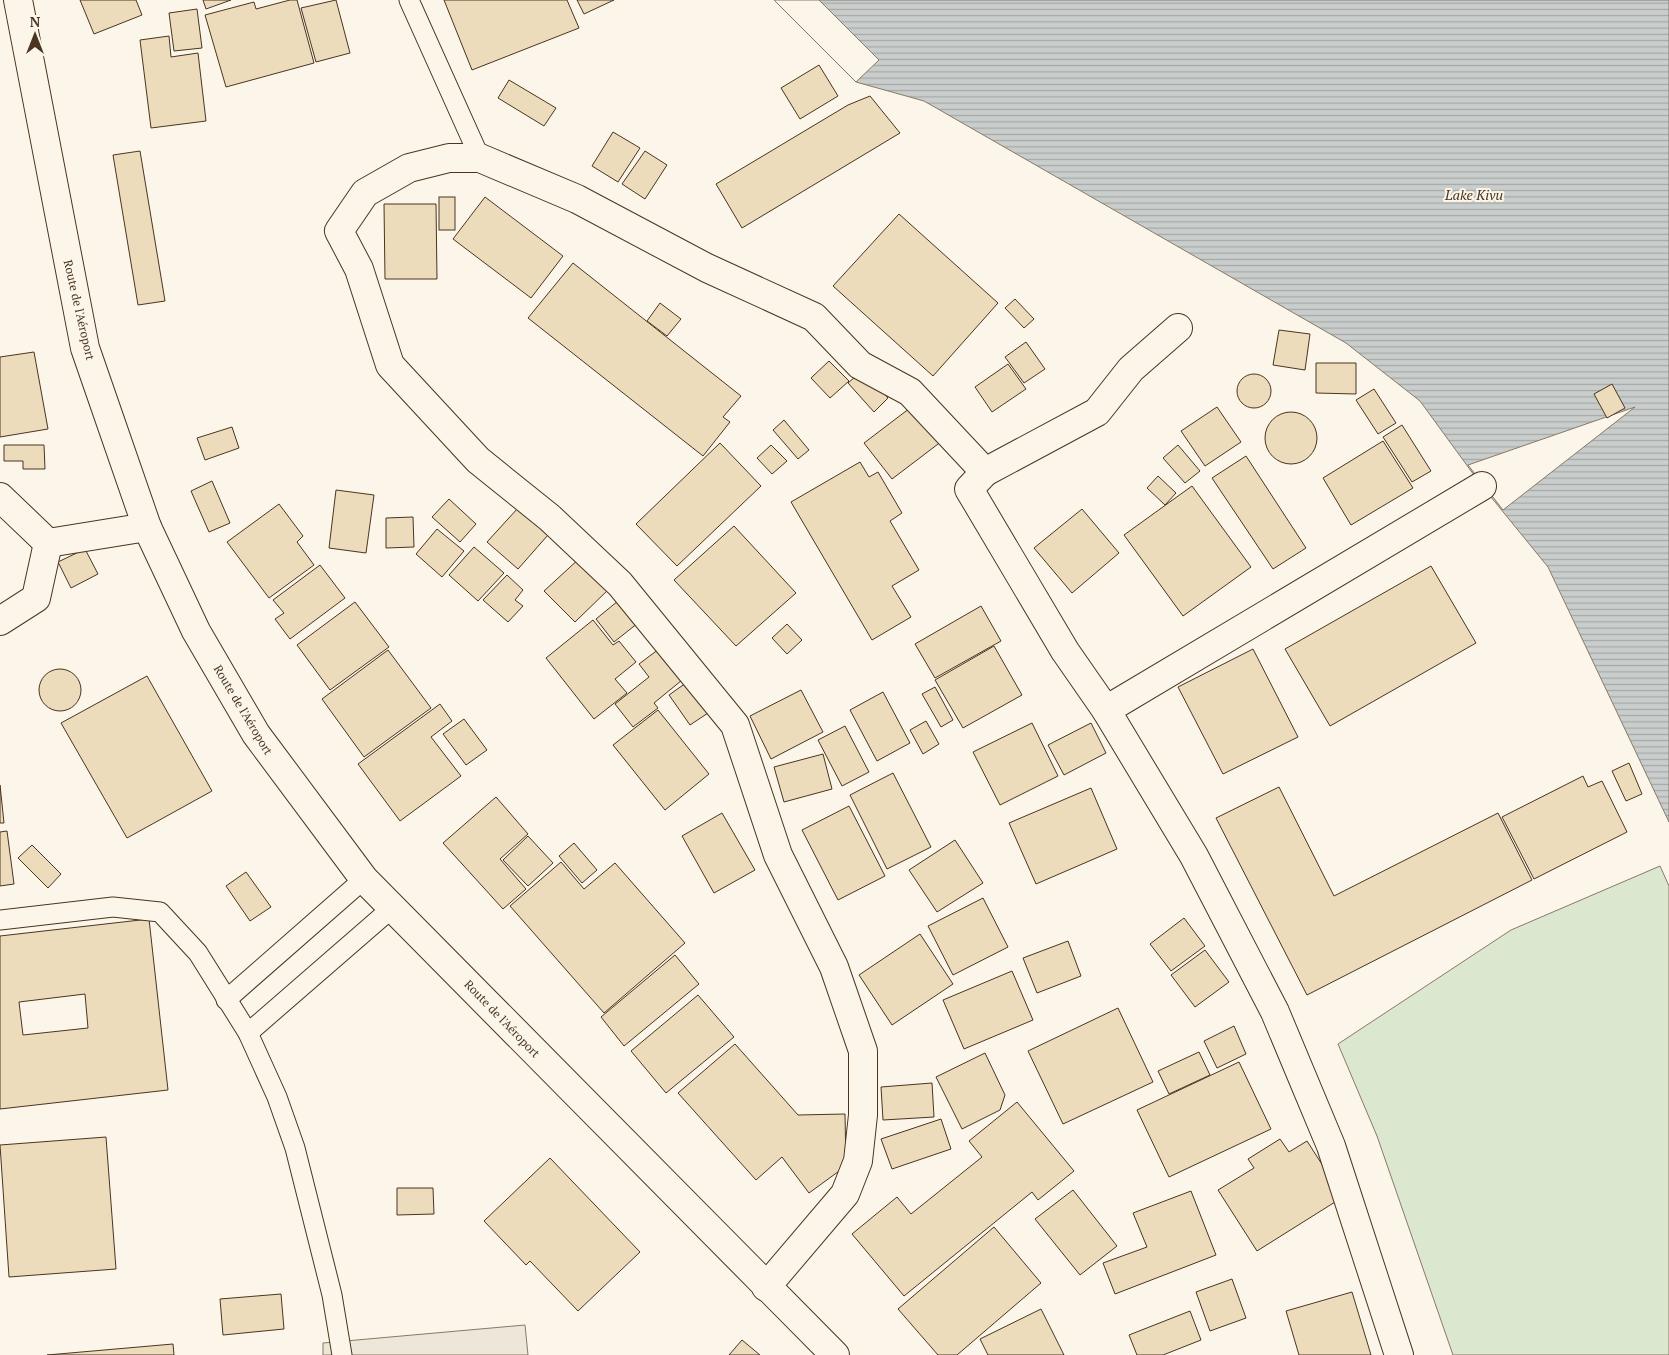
<svg xmlns="http://www.w3.org/2000/svg" width="1669" height="1355" viewBox="0 0 1669 1355" font-family="'PT Serif',serif">
<style>
.grass{fill:#dce7d0;stroke:#887966}
.parking{fill:#ede7d9;stroke:#887966}
.water{fill:url(#water-rules);stroke:#887966}
.pier{fill:#fbf6e9;stroke:#887966}
.building{fill:#ecdcbc;stroke:#4a3520;fill-rule:evenodd}
.lines{fill:none;stroke-linecap:round;stroke-linejoin:round}
.lane-casing{stroke:#4a3520;stroke-width:21}
.street-casing{stroke:#4a3520;stroke-width:30}
.highway-casing{stroke:#4a3520;stroke-width:30}
.lane{stroke:#fbf6e9;stroke-width:19}
.street{stroke:#fbf6e9;stroke-width:28}
.highway{stroke:#fbf6e9;stroke-width:28}
.labels{text-anchor:middle;stroke-width:4;stroke-linejoin:round;paint-order:stroke}
.street-label{font-size:12px;fill:#4a3520;stroke:#fbf6e9}
.water-label{font-size:14px;font-style:italic;fill:#4a3520;stroke:#fbf6e9}
</style>
<defs>
<pattern id="water-rules" width="6" height="5" patternUnits="userSpaceOnUse" patternTransform="scale(1.25)"><rect width="6" height="5" fill="#c9cecd"/><path d="M0 2.5h6" fill="none" stroke="#a5a8a6"/></pattern>
</defs>
<rect width="100%" height="100%" fill="#fbf6e9"/>
<polygon class="grass" points="1660,866 1669,886 1669,1355 1453,1355 1377,1136 1338,1044 1511,930"/>
<polygon class="parking" points="525,1325 528,1355 323,1355 323,1343"/>
<polygon class="water" points="774,0 1669,0 1669,822 1548,567 1482,486 1420,401 1346,343 924,101 856,82"/>
<g class="pier">
<polygon points="774,0 819,0 879,60 856,82"/>
<polygon points="1635,407 1503,510 1468,465"/>
</g>
<g class="building">
<polygon points="80,0 136,0 142,15 94,34"/>
<polygon points="203,0 231,0 206,9"/>
<polygon points="290,0 297,0 314,63 226,87 205,15 254,2 256,9"/>
<polygon points="336,0 350,53 316,62 301,8"/>
<polygon points="444,0 567,0 579,28 472,70"/>
<polygon points="577,0 614,0 584,14"/>
<polygon points="197,9 202,48 174,51 169,13"/>
<polygon points="169,36 171,57 198,53 206,121 151,128 140,40"/>
<polygon points="819,65 838,96 800,119 781,88"/>
<polygon points="509,80 556,108 544,126 498,98"/>
<polygon points="870,96 900,133 742,228 716,184 848,105"/>
<polygon points="613,132 640,148 618,182 592,166"/>
<polygon points="140,151 165,301 138,305 113,155"/>
<polygon points="645,151 667,165 645,199 622,184"/>
<rect x="439" y="197" width="16" height="33"/>
<polygon points="485,197 563,256 531,298 453,239"/>
<polygon points="384,204 436,204 437,279 385,279"/>
<polygon points="899,214 998,303 933,376 833,286"/>
<polygon points="573,263 741,396 723,417 730,422 703,456 528,318"/>
<polygon points="1015,299 1034,319 1024,328 1005,308"/>
<polygon points="660,303 681,319 667,336 647,321"/>
<polygon points="1279,330 1310,334 1305,370 1273,365"/>
<polygon points="1026,342 1045,369 1024,383 1005,357"/>
<polygon points="34,352 48,429 0,437 0,357"/>
<polygon points="829,361 849,381 830,398 811,378"/>
<polygon points="1316,363 1356,363 1356,394 1316,393"/>
<polygon points="1008,364 1026,389 992,412 975,387"/>
<polygon points="863,370 888,398 874,412 848,383"/>
<circle cx="1254" cy="391" r="17"/>
<polygon points="1612,384 1625,408 1607,418 1594,394"/>
<polygon points="1374,389 1396,423 1378,434 1356,400"/>
<polygon points="914,405 942,441 892,479 864,443"/>
<polygon points="1217,407 1241,442 1205,466 1181,431"/>
<circle cx="1291" cy="438" r="26"/>
<polygon points="784,420 809,450 798,459 773,430"/>
<polygon points="1402,425 1431,471 1412,482 1383,437"/>
<polygon points="232,427 239,448 205,460 197,438"/>
<polygon points="1383,441 1413,488 1351,525 1323,478"/>
<polygon points="720,443 761,486 677,566 636,524"/>
<polygon points="4,445 44,445 45,469 23,469 23,461 4,461"/>
<polygon points="771,445 787,461 772,474 757,458"/>
<polygon points="1178,445 1200,471 1185,483 1163,458"/>
<polygon points="1246,456 1306,548 1273,569 1212,478"/>
<polygon points="860,462 869,477 878,472 902,513 890,521 919,570 892,586 911,617 872,640 791,502"/>
<polygon points="1158,476 1176,493 1165,505 1147,488"/>
<polygon points="212,481 230,523 209,532 191,491"/>
<polygon points="1192,486 1251,567 1183,616 1124,535"/>
<polygon points="336,490 374,495 366,553 329,548"/>
<polygon points="449,499 476,524 460,542 432,517"/>
<polygon points="279,504 303,536 297,542 314,565 269,598 227,542"/>
<polygon points="518,508 548,535 518,569 487,542"/>
<polygon points="1082,509 1119,553 1072,593 1034,548"/>
<polygon points="413,517 414,547 386,548 386,518"/>
<polygon points="734,526 796,593 736,646 674,580"/>
<polygon points="437,529 464,551 442,577 416,554"/>
<polygon points="474,547 504,573 478,601 449,575"/>
<polygon points="85,549 98,574 71,588 58,562"/>
<polygon points="581,557 611,587 575,622 544,591"/>
<polygon points="320,565 345,598 290,639 275,619 284,613 273,600"/>
<polygon points="1431,566 1476,643 1330,726 1285,649"/>
<polygon points="507,575 523,590 515,600 523,606 508,622 483,600"/>
<polygon points="624,596 643,619 614,642 596,619"/>
<polygon points="355,602 389,647 330,690 297,645"/>
<polygon points="981,606 1001,641 935,678 915,644"/>
<polygon points="593,620 613,645 619,641 636,662 615,679 627,693 594,719 546,658"/>
<polygon points="787,624 802,640 787,654 772,638"/>
<polygon points="663,646 687,676 654,703 658,708 633,727 615,704 649,677 639,664"/>
<polygon points="994,646 1022,695 963,728 935,680"/>
<polygon points="1253,649 1298,737 1223,774 1178,687"/>
<polygon points="388,650 431,708 364,757 322,699"/>
<circle cx="60" cy="690" r="21"/>
<polygon points="147,676 212,791 127,838 61,723"/>
<polygon points="686,683 708,713 690,725 669,695"/>
<polygon points="935,687 953,720 941,727 922,694"/>
<polygon points="801,690 823,732 771,759 750,716"/>
<polygon points="883,692 910,743 877,761 850,710"/>
<polygon points="440,704 452,721 431,737 461,776 400,821 358,764"/>
<polygon points="658,710 709,774 665,810 613,745"/>
<polygon points="464,719 487,750 466,765 443,734"/>
<polygon points="926,721 939,744 923,754 910,730"/>
<polygon points="1032,723 1058,776 1000,805 973,752"/>
<polygon points="1091,723 1106,753 1064,775 1048,745"/>
<polygon points="845,726 869,772 842,786 818,740"/>
<polygon points="823,754 832,789 784,802 774,767"/>
<polygon points="1629,763 1642,794 1626,801 1612,771"/>
<polygon points="893,773 931,847 887,869 850,795"/>
<polygon points="1583,776 1588,787 1602,781 1627,832 1534,879 1502,817"/>
<polygon points="0,785 4,823 0,823"/>
<polygon points="1279,787 1334,896 1498,813 1532,880 1307,995 1216,818"/>
<polygon points="1091,788 1117,849 1036,884 1009,823"/>
<polygon points="496,797 528,834 500,859 526,889 503,909 443,843"/>
<polygon points="849,806 885,876 838,900 802,830"/>
<polygon points="722,813 755,870 714,893 682,836"/>
<polygon points="7,831 14,884 0,886 0,832"/>
<polygon points="528,836 553,863 528,886 503,860"/>
<polygon points="955,840 983,883 937,912 909,870"/>
<polygon points="574,843 597,870 582,883 559,856"/>
<polygon points="32,845 61,874 48,888 18,858"/>
<polygon points="561,862 584,889 615,863 685,943 604,1013 510,906"/>
<polygon points="246,872 271,907 250,921 226,886"/>
<polygon points="983,898 1008,947 953,975 928,926"/>
<polygon points="1184,918 1205,946 1171,971 1150,944"/>
<path d="M149 919 168 1090 0 1109V936ZM85 994 88 1028 23 1035 19 1002Z"/>
<polygon points="920,934 953,984 892,1025 859,975"/>
<polygon points="1068,941 1081,976 1037,993 1023,958"/>
<polygon points="1205,950 1229,982 1195,1007 1171,975"/>
<polygon points="675,955 699,984 624,1046 601,1017"/>
<polygon points="1012,971 1033,1020 964,1049 943,1000"/>
<polygon points="698,995 734,1037 666,1093 631,1051"/>
<polygon points="1118,1008 1153,1082 1063,1124 1028,1051"/>
<polygon points="1234,1026 1246,1054 1217,1068 1204,1041"/>
<polygon points="735,1044 798,1115 845,1114 846,1166 809,1193 782,1157 756,1180 678,1093"/>
<polygon points="1199,1052 1210,1075 1169,1094 1158,1071"/>
<polygon points="985,1053 1005,1095 1000,1110 962,1129 936,1077"/>
<polygon points="1239,1062 1271,1129 1169,1177 1137,1110"/>
<polygon points="932,1083 934,1117 883,1120 881,1087"/>
<polygon points="1017,1102 1074,1171 1038,1200 1032,1192 904,1296 852,1234 897,1197 911,1214 982,1157 969,1141"/>
<polygon points="941,1119 951,1149 892,1169 881,1139"/>
<polygon points="106,1137 116,1269 9,1277 0,1145"/>
<polygon points="1280,1139 1289,1152 1307,1141 1343,1197 1257,1251 1218,1190 1254,1168 1248,1159"/>
<polygon points="550,1158 640,1252 578,1311 530,1261 526,1265 484,1221"/>
<polygon points="397,1188 433,1188 434,1214 397,1215"/>
<polygon points="1073,1190 1117,1246 1080,1275 1035,1219"/>
<polygon points="1191,1191 1216,1255 1115,1294 1103,1263 1147,1247 1133,1213"/>
<polygon points="994,1227 1041,1283 957,1355 938,1355 898,1309"/>
<polygon points="1232,1279 1246,1318 1210,1331 1196,1292"/>
<polygon points="1352,1292 1371,1355 1299,1355 1286,1311"/>
<polygon points="281,1294 284,1329 223,1335 220,1299"/>
<polygon points="1041,1309 1064,1355 988,1355 980,1339"/>
<polygon points="1190,1311 1201,1340 1163,1355 1137,1355 1129,1335"/>
<polygon points="742,1340 760,1355 729,1355"/>
<polygon points="173,1344 174,1355 47,1355"/>
</g>
<g class="lines">
<g class="lane-casing">
<g id="lane">
<polyline points="409,0 480,158"/>
<polyline points="0,920 113,907 160,912 198,953 248,1033 277,1097 295,1148 332,1295 342,1355"/>
<polyline points="226,1000 364,879"/>
<polyline points="248,1033 392,908"/>
</g>
</g>
<g class="street-casing">
<g id="street">
<polyline points="985,472 969,489 1065,651 1106,710 1194,856 1275,1012 1331,1146 1399,1355"/>
<polyline points="0,497 48,543 147,527"/>
<polyline points="0,621 36,598 48,543"/>
<polyline points="1106,710 1482,486"/>
<polyline points="766,1287 845,1194 858,1161 863,1115 863,1051 834,967 778,855 735,725 620,584 550,518 478,460 390,365 359,269 339,231 365,193 409,168 449,158 480,158 577,199 707,268 814,317 860,365 910,392 985,472 1097,412 1131,369 1178,328"/>
</g>
</g>
<g class="highway-casing">
<polyline id="highway" points="18,0 85,348 147,527 196,631 256,734 364,879 835,1355"/>
</g>
<use href="#lane" class="lane"/>
<use href="#street" class="street"/>
<use href="#highway" class="highway"/>
</g>
<g class="labels">
<g class="street-label">
<text transform="translate(79 310) rotate(77)" y="4">Route de l'Aéroport</text>
<text transform="translate(243 710) rotate(59)" y="4">Route de l'Aéroport</text>
<text transform="translate(502 1019) rotate(46)" y="4">Route de l'Aéroport</text>
</g>
<g class="water-label">
<text x="1474" y="200">Lake Kivu</text>
</g>
</g>
<g transform="translate(35 35)" stroke="#fbf6e9" stroke-width="4" paint-order="stroke">
<path d="M0-4L9 19L0 12L-9 19Z" fill="#4a3520"/>
<text y="-8" font-size="14" font-weight="bold" text-anchor="middle" fill="#4a3520">N</text>
</g>
</svg>
